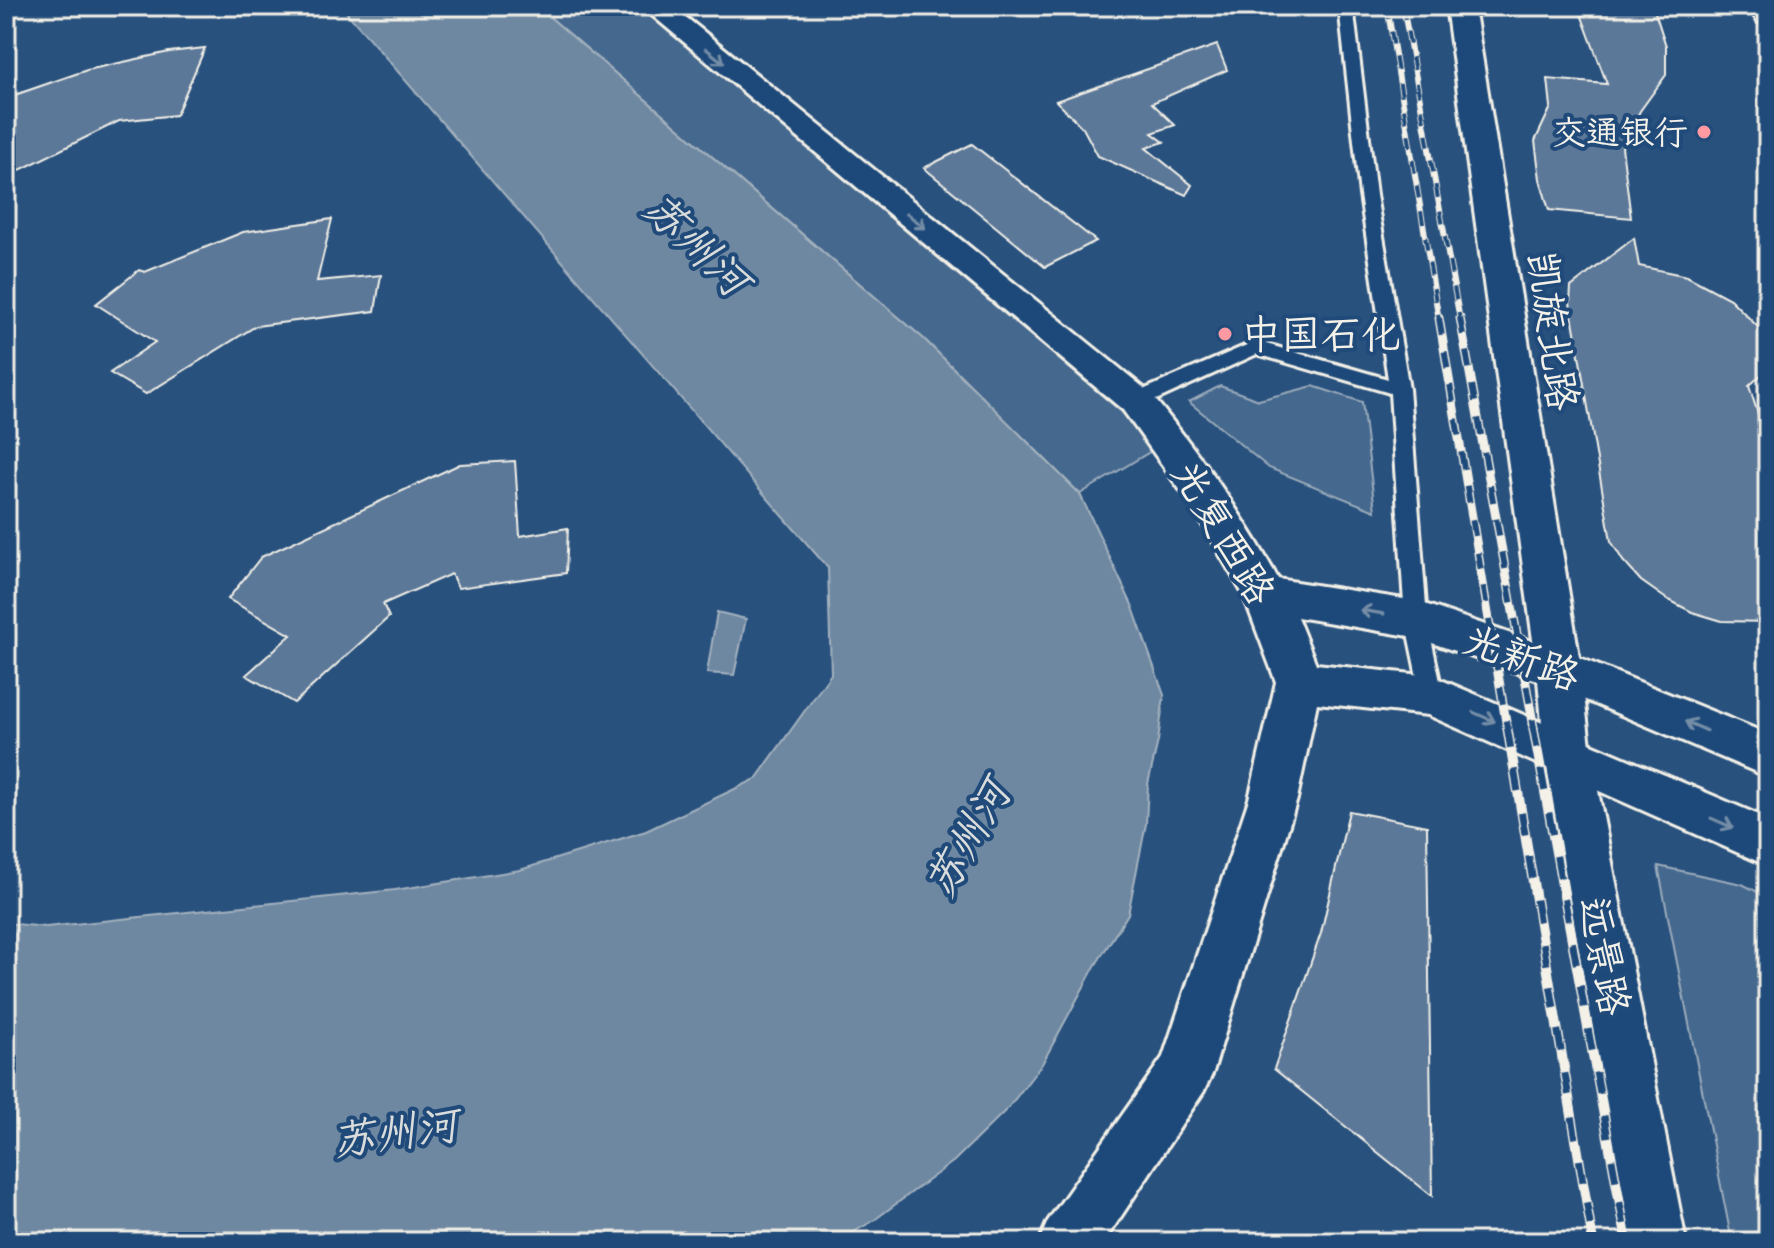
<svg xmlns="http://www.w3.org/2000/svg" width="1774" height="1248" viewBox="0 0 1774 1248" font-family="Caveat,'LXGW WenKai TC',sans-serif">
<style>
.green{fill:#45688e;stroke:#9cacbb;stroke-width:2}
.water{fill:#6e88a2;stroke:#a4b2be;stroke-width:2}
.building{fill:#5b7899;stroke:#f4f1e8;stroke-width:2}
.lines{fill:none;stroke-linecap:round;stroke-linejoin:round}
.service-casing{stroke:#f4f1e8;stroke-width:6}
.minor-casing{stroke:#f4f1e8;stroke-width:6}
.secondary-casing{stroke:#f4f1e8;stroke-width:6}
.primary-casing{stroke:#f4f1e8;stroke-width:6}
.service{fill:#1f4a7a;fill-rule:evenodd}
.minor{fill:#1f4a7a;fill-rule:evenodd}
.secondary{fill:#1f4a7a;fill-rule:evenodd}
.primary{fill:#1f4a7a;fill-rule:evenodd}
.rail-far2-casing{stroke:#f4f1e8;stroke-width:6}
.rail-far1-casing{stroke:#f4f1e8;stroke-width:9}
.rail-casing{stroke:#f4f1e8;stroke-width:10}
.rail-far2{stroke:#1f4a7a;stroke-width:4;stroke-dasharray:13;stroke-linecap:butt}
.rail-far1{stroke:#1f4a7a;stroke-width:6;stroke-dasharray:17;stroke-linecap:butt}
.rail{stroke:#1f4a7a;stroke-width:7;stroke-dasharray:22;stroke-linecap:butt}
.oneway{stroke:#748da6}
.poi-dot{fill:#ff9aa2;stroke:#1f4a7a;stroke-width:3}
.labels{text-anchor:middle;stroke-width:8;stroke-linejoin:round;paint-order:stroke}
.far-poi-label{font-size:34px;fill:#f4f1e8;stroke:#1f4a7a;text-anchor:end}
.street-label{font-size:40px;fill:#f4f1e8;stroke:#1f4a7a}
.poi-label{font-size:40px;fill:#f4f1e8;stroke:#1f4a7a;text-anchor:start}
.water-label{font-size:42px;font-style:italic;fill:#d9dcda;stroke:#1f4a7a}
</style>
<rect width="100%" height="100%" fill="#28517e"/>
<filter id="ink" filterUnits="userSpaceOnUse"><feTurbulence type="fractalNoise" baseFrequency=".0125" numOctaves="2"/><feDisplacementMap in="SourceGraphic" scale="16" xChannelSelector="R" yChannelSelector="G"/><feConvolveMatrix kernelMatrix="1 2 1 2 8 2 1 2 1" color-interpolation-filters="sRGB"/></filter>
<g filter="url(#ink)">
<g class="green">
<polygon points="537,6 638,6 1161,445 1080,494 924,339"/>
<polygon points="1220,386 1259,400 1313,386 1362,402 1375,511 1269,468 1189,402"/>
<polygon points="1658,866 1742,884 1768,897 1768,1242 1732,1242"/>
</g>
<g class="water">
<polygon points="341,6 537,6 924,339 1080,494 1132,605 1164,695 1158,741 1148,784 1146,824 1128,914 1095,966 1042,1064 1008,1108 954,1161 873,1221 836,1242 6,1242 6,923 46,927 395,890 520,870 646,831 756,779 831,674 828,568"/>
<polygon points="717,612 746,619 734,675 707,673"/>
</g>
<g class="building">
<polygon points="1578,6 1653,6 1666,46 1666,75 1640,111 1622,147 1631,218 1549,210 1540,179 1535,141 1551,107 1548,79 1607,84"/>
<polygon points="1217,45 1227,70 1152,103 1175,125 1152,133 1164,142 1146,148 1192,185 1186,195 1098,156 1083,128 1056,101"/>
<polygon points="205,48 176,115 119,121 6,177 6,98 87,70 169,52"/>
<polygon points="972,144 1096,241 1045,267 924,168"/>
<polygon points="332,219 317,281 381,275 375,311 256,326 146,394 110,373 155,342 96,304 139,270 145,272 243,232"/>
<polygon points="1634,238 1639,266 1687,276 1730,299 1760,329 1766,345 1767,361 1761,375 1749,386 1768,445 1768,622 1722,621 1692,612 1665,598 1641,581 1623,561 1611,541 1570,303 1571,287"/>
<polygon points="515,461 520,536 568,528 566,573 458,588 451,574 383,604 389,617 294,703 246,675 291,635 228,599 261,557 460,464"/>
<polygon points="1349,811 1427,826 1432,1196 1274,1069 1321,933"/>
</g>
<g class="lines">
<g class="service-casing">
<polygon id="service" points="1339,6 1353,6 1376,195 1409,389 1427,619 1443,696 1440,703 1432,706 1424,703 1421,696 1405,619 1390,393 1257,354 1143,406 1129,406 1126,401 1129,396 1256,341 1388,379 1360,195"/>
</g>
<g class="minor-casing">
<g id="minor">
<path d="M641 6H672L1149 392C1200 454 1249 522 1286 594L1280 606 1265 611 1250 606 1191 505 1123 410Z"/>
<polygon points="1446,6 1474,6 1581,669 1591,755 1686,1242 1630,1242 1545,755 1537,669"/>
</g>
</g>
<g class="secondary-casing">
<polygon id="secondary" points="1265,577 1416,601 1575,656 1768,734 1768,777 1543,682 1415,637 1297,617 1316,664 1432,676 1768,819 1768,866 1428,715 1317,703 1297,799 1213,1072 1204,1091 1104,1242 1039,1242 1048,1221 1163,1057 1249,799 1276,682 1243,594 1250,582"/>
</g>
<g class="primary-casing">
<polygon id="primary" points="1748,6 1768,6 1768,25 1758,22"/>
</g>
<use href="#service" class="service"/>
<use href="#minor" class="minor"/>
<use href="#secondary" class="secondary"/>
<use href="#primary" class="primary"/>
<g class="rail-far2-casing">
<g id="rail-far2">
<polyline points="1387,6 1439,320"/>
<polyline points="1403,6 1460,320"/>
</g>
</g>
<g class="rail-far1-casing">
<g id="rail-far1">
<polyline points="1439,318 1507,728"/>
<polyline points="1460,318 1534,728"/>
</g>
</g>
<g class="rail-casing">
<g id="rail">
<polyline points="1507,726 1593,1242"/>
<polyline points="1533,726 1627,1242"/>
</g>
</g>
<use href="#rail-far2" class="rail-far2"/>
<use href="#rail-far1" class="rail-far1"/>
<use href="#rail" class="rail"/>
</g>
<defs><path id="oneway-shaft" d="M-6 0H5M1.5-3L5.5 0L1.5 3" fill="none" stroke-width="1.6" stroke-linecap="round" stroke-linejoin="round" transform="scale(2)"/></defs>
<g class="oneway">
<use href="#oneway-shaft" transform="translate(715 56) rotate(39)"/>
<use href="#oneway-shaft" transform="translate(916 221) rotate(39)"/>
<use href="#oneway-shaft" transform="translate(1372 612) rotate(-171)"/>
<use href="#oneway-shaft" transform="translate(1484 717) rotate(24)"/>
<use href="#oneway-shaft" transform="translate(1696 726) rotate(-157)"/>
<use href="#oneway-shaft" transform="translate(1722 823) rotate(24)"/>
</g>
</g>
<g class="poi-dot">
<circle cx="1704" cy="132" r="8"/>
<circle cx="1225" cy="334" r="8"/>
</g>
<g class="labels">
<g class="far-poi-label">
<text x="1688" y="144">交通银行</text>
</g>
<g class="street-label">
<text transform="translate(1553 331) rotate(82)" y="14">凯旋北路</text>
<text transform="translate(1224 532) rotate(59)" y="14">光复西路</text>
<text transform="translate(1522 657) rotate(20)" y="14">光新路</text>
<text transform="translate(1605 956) rotate(79)" y="14">远景路</text>
</g>
<g class="poi-label">
<text x="1241" y="348">中国石化</text>
</g>
<g class="water-label">
<text transform="translate(697 244) rotate(44)" y="15">苏州河</text>
<text transform="translate(967 838) rotate(-60)" y="15">苏州河</text>
<text transform="translate(395 1132) rotate(-8)" y="15">苏州河</text>
</g>
</g>
<rect width="1774" height="1248" fill="none" stroke="#1f4a7a" stroke-width="32"/>
<rect x="16" y="16" width="1742" height="1216" fill="none" stroke="#f4f1e8" stroke-width="3" filter="url(#ink)"/>
</svg>
